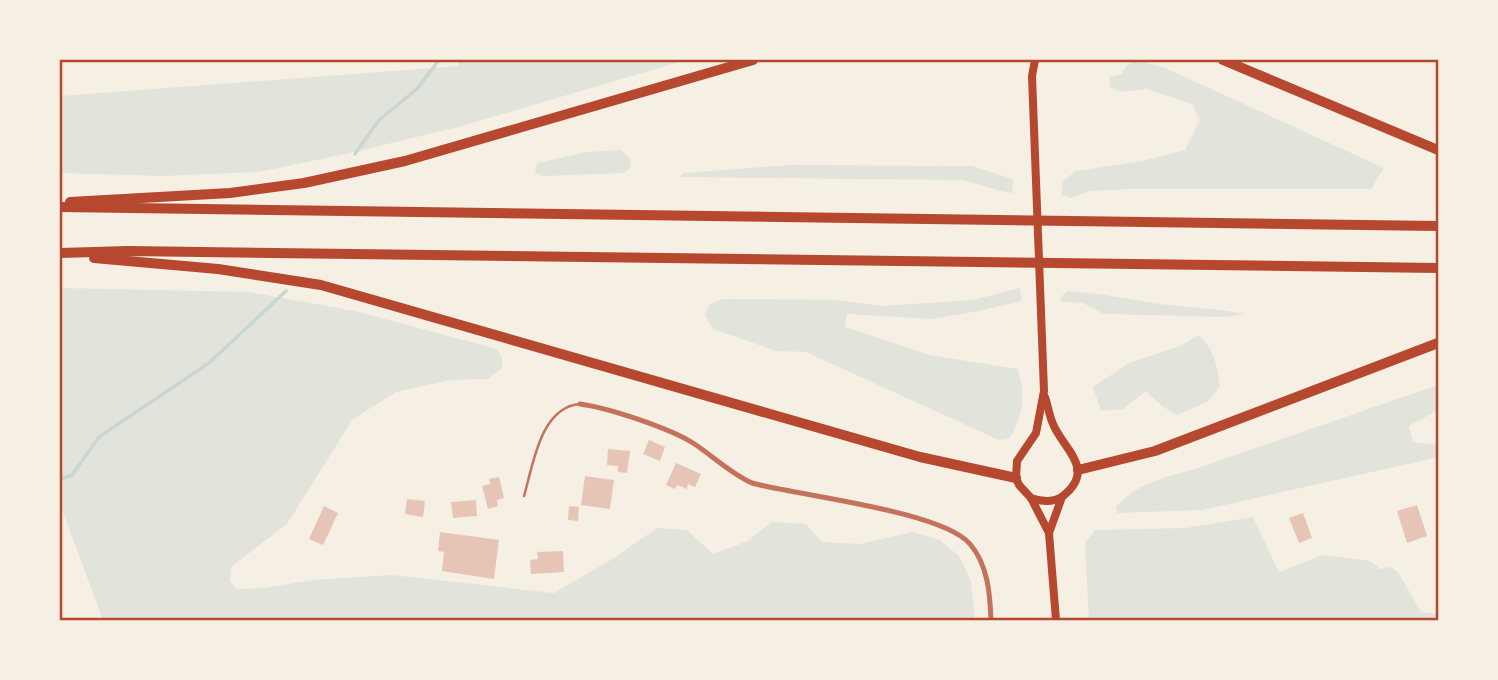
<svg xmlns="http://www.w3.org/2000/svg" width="1498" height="680" viewBox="0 0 1498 680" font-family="'Space Grotesk',sans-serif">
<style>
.green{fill:#e2e4dc}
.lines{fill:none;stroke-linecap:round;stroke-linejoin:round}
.stream{stroke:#c9d6d2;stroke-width:3.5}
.building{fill:#e6c5b7}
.service{stroke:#c5725c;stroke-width:2.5}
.minor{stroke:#c5725c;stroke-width:5}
.secondary{stroke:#b5482f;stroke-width:8}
.motorway{stroke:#b5482f;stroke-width:10}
.neatline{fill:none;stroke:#b5482f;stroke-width:2.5}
</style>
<rect width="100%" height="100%" fill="#f6efe4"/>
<g class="green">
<polygon points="458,60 686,60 462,126 346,154 258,172 165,176 60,173 60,96 458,66"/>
<polygon points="1135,60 1163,67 1384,168 1371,189 1129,189 1090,191 1070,198 1061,195 1063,181 1076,171 1143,161 1185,150 1200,120 1192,104 1147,89 1121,92 1110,87 1109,77 1122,74 1126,66"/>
<polygon points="621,150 630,158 631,167 624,173 542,176 535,172 537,163 587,152"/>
<path d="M790 165 972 166 1013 179 1012 193C995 191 980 184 963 180L679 177 683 173Z"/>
<polygon points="60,288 249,292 355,311 497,349 502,358 502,368 487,379 450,380 396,392 353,419 287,524 231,567 230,581 236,589 264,588 313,580 392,575 554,593 614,558 657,528 687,530 713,554 748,541 771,522 806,524 822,542 860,544 912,532 940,540 959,556 971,581 975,620 103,620 60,504"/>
<path d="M1020 288 1022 301 979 311 932 319 847 314 845 327 930 355 1018 369C1026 395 1023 415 1010 438L999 440 806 352 776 351 713 329 705 315 709 305 723 299 835 300 882 306 973 300Z"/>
<path d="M1067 291C1097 293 1124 298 1153 303 1184 307 1213 308 1245 314L1225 317 1104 314 1083 303 1063 302 1060 298Z"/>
<path d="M1199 335C1216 353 1216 363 1220 386L1207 402 1177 415 1162 406 1146 391 1123 409 1101 411 1093 387 1129 363 1180 346Z"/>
<path d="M1438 385V410L1409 426 1413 442 1438 445V455L1435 458 1202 510 1117 513 1116 507C1135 484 1165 477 1192 470Z"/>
<polygon points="1253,517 1279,572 1322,555 1370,561 1380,569 1391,567 1398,572 1421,612 1436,614 1438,620 1089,620 1085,543 1095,530 1186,528"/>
</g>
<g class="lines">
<g class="stream">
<polyline points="355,154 379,120 417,89 439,60"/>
<polyline points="60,479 72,475 99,437 209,363 286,291"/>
</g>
</g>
<g class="building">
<polygon points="649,440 665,447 660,461 643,454"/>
<polygon points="608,449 630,451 627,473 618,472 618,466 607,465"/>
<polygon points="676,463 701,474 695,487 688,484 687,489 677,485 675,489 666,485"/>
<polygon points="585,476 614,480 610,509 581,505"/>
<polygon points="499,477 504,498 497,500 498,506 488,509 482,486 490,484 489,479"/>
<polygon points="407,499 425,501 423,517 405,514"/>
<polygon points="476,500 477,516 453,518 451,502"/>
<polygon points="1417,505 1427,536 1407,543 1397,511"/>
<polygon points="324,506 338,513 323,545 309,539"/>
<polygon points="569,506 579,507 578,521 568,520"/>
<polygon points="1303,513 1312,538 1299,543 1289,518"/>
<polygon points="440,532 499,540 494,579 442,571 444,552 438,551"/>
<polygon points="563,551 564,572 531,574 530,560 538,559 537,552"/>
</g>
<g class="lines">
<path class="service" d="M524 496C533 466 540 407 580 404"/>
<path class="minor" d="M580 404C609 408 669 428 693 443 713 456 730 473 752 483 800 496 942 511 970 544 988 565 990 594 991 620"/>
<g class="secondary">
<polyline points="1035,60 1032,76 1044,391 1036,433 1017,461 1016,478 1019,485 1031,498 1049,533"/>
<path d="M1031 498C1042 502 1053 503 1063 496 1097 469 1063 449 1053 424 1049 415 1048 406 1045 397"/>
<polyline points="1056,620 1049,533 1062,497"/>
</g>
<g class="motorway">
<polyline points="1223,60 1438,150"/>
<polyline points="70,202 230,193 304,183 405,161 753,60"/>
<polyline points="60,207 1438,226"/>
<polyline points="60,253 128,251 1438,268"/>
<polyline points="94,258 218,269 321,285 920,457 1016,478"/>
<polyline points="1078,470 1155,451 1438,343"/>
</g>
</g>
<rect width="1498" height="680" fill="none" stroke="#f6efe4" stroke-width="122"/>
<rect x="61" y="61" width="1376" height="558" class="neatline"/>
</svg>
